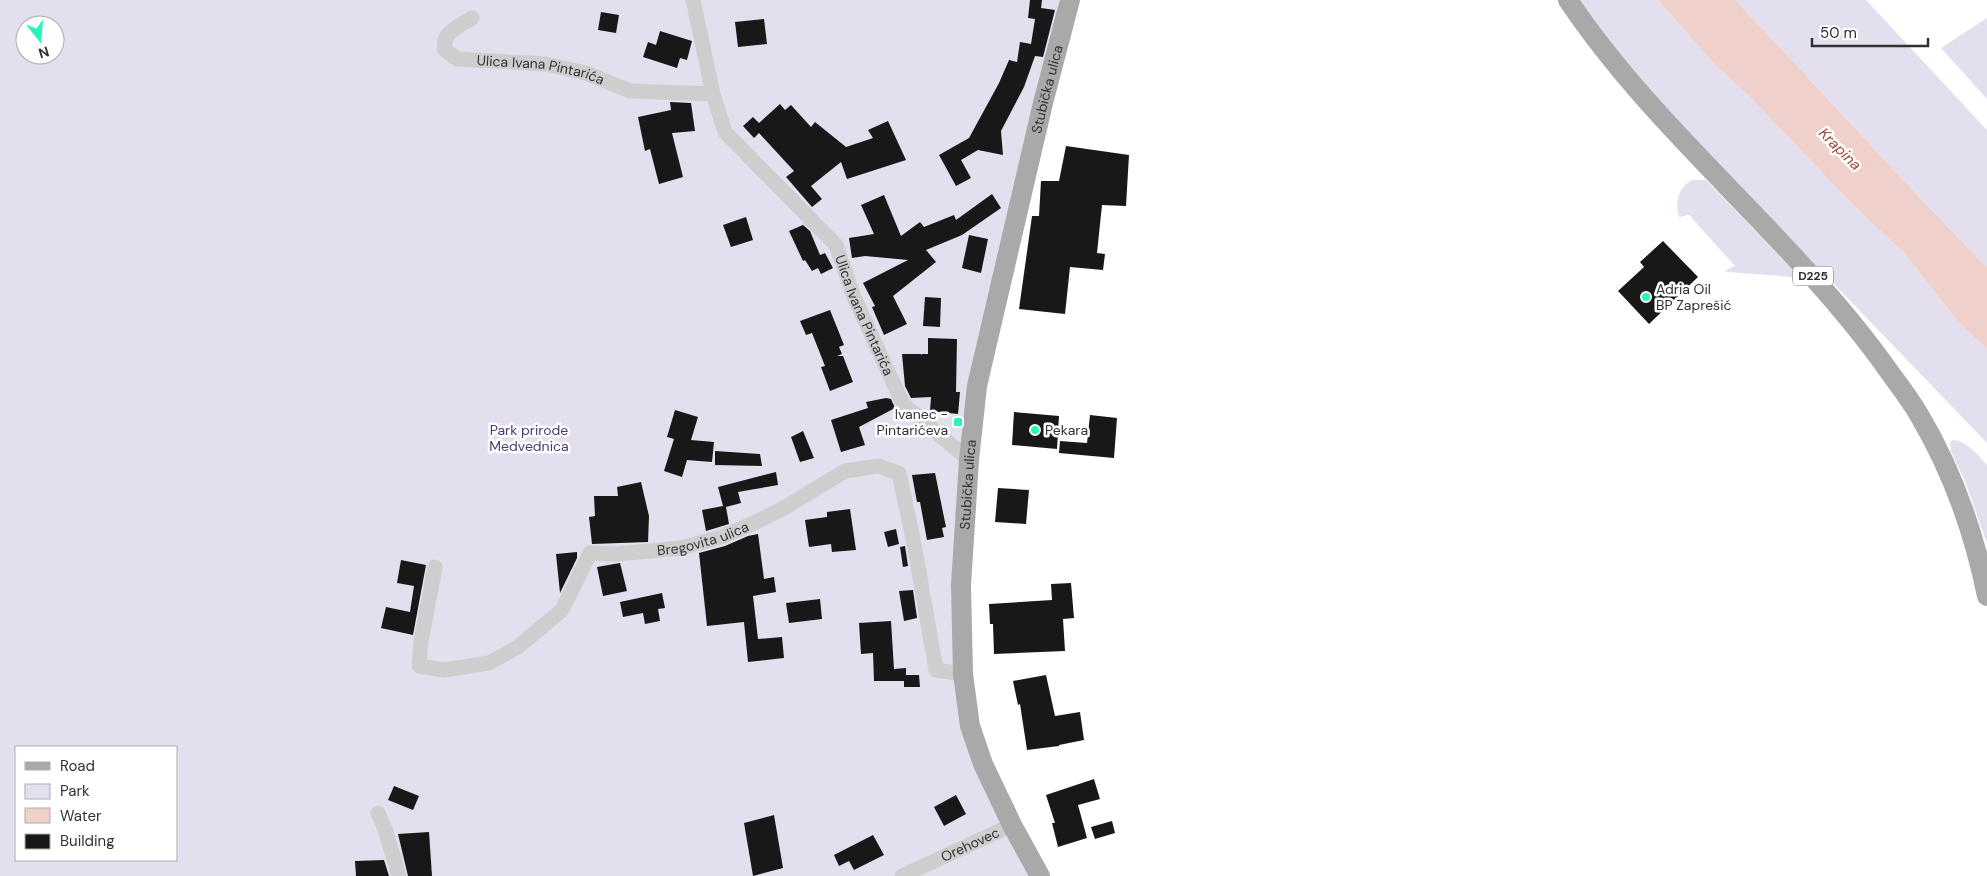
<svg xmlns="http://www.w3.org/2000/svg" width="1987" height="876" viewBox="0 0 1987 876" font-family="'DM Sans',sans-serif">
<style>
.green{fill:#e3dfef;fill-rule:evenodd}
.water{fill:#f0d0ca}
.building{fill:#181818}
.lines{fill:none;stroke-linecap:round;stroke-linejoin:round}
.minor{stroke:#cecece;stroke-width:15}
.major{stroke:#a9a9a9;stroke-width:20}
.poi-dot{fill:#25f7ba;stroke:#fff;stroke-width:2}
.labels{text-anchor:middle;stroke-width:5;stroke-linejoin:round;paint-order:stroke}
.shield{fill:#fff;stroke:#6f6f6f;stroke-width:1}
.shield-label{font-size:12px;font-weight:bold;fill:#313131}
.street-label{font-size:14px;fill:#313131;stroke:#fff}
.poi-label{font-size:14px;fill:#313131;stroke:#fff;text-anchor:start}
.park-label{font-size:14px;fill:#4b3973;stroke:#fff}
.water-label{font-size:15px;font-style:italic;fill:#9d4736;stroke:#fff}
</style>
<rect width="100%" height="100%" fill="#fff"/>
<g class="green">
<path d="M0 0H1059L1047 92 984 358 961 585 975 735 1030 876H0ZM25 25H55V55H25ZM16 747H176V860H16Z"/>
<polygon points="1579,0 1658,0 1715,65 1750,97 1854,206 1906,255 1958,322 1987,349 1987,443 1675,119 1621,57"/>
<path d="M1735 0H1866L1987 130V267C1901 180 1819 88 1735 0Z"/>
<polygon points="1987,18 1987,99 1941,48"/>
<path d="M1692 180H1706L1796 273 1792 277 1727 272 1726 270 1735 266 1689 215 1679 217C1675 202 1678 188 1692 180Z"/>
<path d="M1953 440C1967 441 1978 455 1987 465V544L1965 481 1951 452 1950 442Z"/>
</g>
<path class="water" d="M1658 0H1735C1819 88 1901 180 1987 267V349L1958 322 1906 255 1854 206 1750 97 1715 65Z"/>
<g class="building">
<polygon points="1030,0 1042,0 1041,8 1055,10 1043,57 1035,56 1024,87 1001,131 1003,155 978,150 961,160 971,178 956,186 939,155 969,138 999,83 1009,60 1017,62 1020,42 1031,44 1035,19 1028,18"/>
<polygon points="601,12 619,15 616,33 598,30"/>
<polygon points="764,19 767,44 738,47 735,22"/>
<polygon points="660,31 692,41 687,60 680,58 677,68 643,57 648,42 656,45"/>
<polygon points="670,102 691,103 695,131 672,133 683,177 659,184 650,149 645,151 638,117 671,110"/>
<polygon points="780,104 785,110 791,105 811,127 815,122 846,147 873,138 868,130 888,121 906,160 847,179 841,162 811,186 822,199 812,207 786,177 794,171 759,133 754,138 743,126 753,117 759,123"/>
<polygon points="1066,146 1129,155 1126,206 1102,205 1097,253 1105,254 1103,270 1070,267 1065,314 1019,309 1032,216 1039,216 1041,181 1059,181"/>
<polygon points="992,194 1001,208 962,235 926,250 936,262 893,296 907,324 884,335 872,307 875,306 863,283 908,260 865,256 852,258 849,238 874,234 861,205 884,195 901,236 920,222 924,227 954,215 956,220"/>
<polygon points="746,217 753,240 731,247 723,225"/>
<polygon points="803,225 810,231 820,255 825,253 833,268 821,274 818,268 812,271 805,260 803,261 789,231"/>
<polygon points="969,235 988,239 981,273 962,268"/>
<polygon points="1663,241 1698,277 1649,324 1618,291 1644,267 1640,262"/>
<polygon points="925,297 941,298 940,327 923,326"/>
<polygon points="830,310 844,345 839,347 842,354 837,356 843,356 853,382 830,391 821,367 825,366 812,333 806,335 800,321"/>
<polygon points="928,338 957,339 956,392 960,392 958,414 930,411 931,397 911,398 905,386 902,354 921,354 922,355 922,354 928,354"/>
<polygon points="886,398 891,399 895,408 859,427 865,445 841,452 831,420 868,408 866,402"/>
<polygon points="675,410 698,417 691,440 714,442 712,462 687,460 682,477 664,471 674,439 667,437"/>
<polygon points="1014,412 1059,416 1057,449 1012,445"/>
<polygon points="1090,415 1117,418 1114,458 1059,453 1060,441 1087,443"/>
<polygon points="803,431 814,458 800,462 791,437"/>
<polygon points="715,451 760,454 762,466 715,465"/>
<polygon points="776,472 778,485 738,492 741,503 726,507 729,524 706,531 702,510 723,506 718,487"/>
<polygon points="935,473 946,527 942,528 944,537 927,540 920,502 917,502 912,475"/>
<polygon points="641,482 649,516 648,542 592,544 589,517 595,516 594,496 618,496 617,487"/>
<polygon points="998,488 1029,490 1026,524 995,522"/>
<polygon points="850,509 856,550 832,552 831,544 809,547 805,520 827,517 827,512"/>
<polygon points="896,529 899,544 888,547 884,532"/>
<polygon points="758,534 764,579 774,577 776,592 753,596 758,639 782,637 784,658 748,662 744,622 707,626 699,553 725,546 748,536"/>
<polygon points="905,546 908,566 903,567 900,547"/>
<polygon points="577,552 577,558 560,593 556,554"/>
<polygon points="401,560 426,565 413,635 381,628 386,607 410,612 414,586 397,583"/>
<polygon points="620,563 627,591 603,596 597,567"/>
<polygon points="1071,583 1074,618 1063,619 1065,651 994,654 993,624 990,624 989,604 1052,600 1051,584"/>
<polygon points="913,590 917,618 904,621 899,591"/>
<polygon points="662,593 665,608 658,609 660,621 645,624 643,613 623,617 620,602"/>
<polygon points="820,599 822,619 789,623 786,603"/>
<polygon points="891,621 894,669 906,668 906,675 919,675 920,687 904,687 904,681 874,681 873,653 861,654 859,623"/>
<polygon points="1046,675 1055,716 1080,712 1084,740 1059,745 1059,746 1027,750 1020,704 1018,705 1013,681"/>
<polygon points="1094,779 1100,799 1078,805 1087,838 1058,847 1052,823 1055,823 1046,795"/>
<polygon points="394,786 419,796 413,810 388,800"/>
<polygon points="956,795 966,814 944,826 934,807"/>
<polygon points="774,815 783,868 753,876 744,823"/>
<polygon points="1112,821 1115,833 1095,839 1091,827"/>
<polygon points="429,832 432,876 408,876 398,834"/>
<polygon points="873,835 884,855 854,870 849,861 839,866 834,855"/>
<polygon points="384,860 389,876 356,876 355,861"/>
</g>
<g class="lines">
<g class="minor">
<path id="s1" d="M693 0 713 94 725 132 836 245 854 297 903 404 969 460"/>
<path id="s2" d="M472 18C459 27 441 32 445 50L457 59 545 64 586 73 630 91 713 94"/>
<path id="s3" d="M435 567 421 641 419 666 444 670 489 663 518 647 562 610 590 553 617 554 681 548 721 537 752 524 784 508 845 471 878 466 899 473 915 549 936 670 963 674"/>
<polyline points="378,813 385,829 399,876"/>
<path id="s4" d="M902 876 1012 825"/>
</g>
<g class="major">
<path d="M1568 0C1659 136 1793 236 1888 370 1898 384 1909 398 1918 413 1952 470 1974 532 1987 596"/>
<path id="s5" d="M1040 876 1012 825 983 764 970 726 963 674 961 585 969 460 977 386 1043 103 1070 0"/>
</g>
</g>
<g class="poi-dot">
<circle cx="1646" cy="297" r="5"/>
<rect x="953" y="417" width="10" height="10" rx="2.5"/>
<circle cx="1035" cy="430" r="5"/>
</g>
<g class="labels">
<rect class="shield" x="1793" y="266.5" width="40" height="19" rx="4"/>
<g class="shield-label">
<text x="1813" y="280">D225</text>
</g>
<g class="street-label">
<text dy="5" stroke="none"><textPath href="#s2" startOffset="145">Ulica Ivana Pintarića</textPath></text>
<text dy="5" stroke="none"><textPath href="#s5" startOffset="812">Stubička ulica</textPath></text>
<text dy="5" stroke="none"><textPath href="#s1" startOffset="370">Ulica Ivana Pintarića</textPath></text>
<text dy="5" stroke="none"><textPath href="#s5" startOffset="408">Stubička ulica</textPath></text>
<text dy="5" stroke="none"><textPath href="#s3" startOffset="440">Bregovita ulica</textPath></text>
<text dy="5" stroke="none"><textPath href="#s4" startOffset="75">Orehovec</textPath></text>
</g>
<g class="poi-label">
<text x="1656" y="294">Adria Oil<tspan x="1656" dy="16">BP Zaprešić</tspan></text>
<text x="948" y="419" text-anchor="end">Ivanec -<tspan x="948" dy="16">Pintarićeva</tspan></text>
<text x="1045" y="435">Pekara</text>
</g>
<g class="park-label">
<text x="529" y="435">Park prirode<tspan x="529" dy="16">Medvednica</tspan></text>
</g>
<g class="water-label">
<text transform="translate(1840 149) rotate(45)" y="5">Krapina</text>
</g>
</g>
<rect x="15" y="746" width="162" height="115" fill="#ffffff" stroke="#adadad"/>
<rect x="25" y="762" width="25" height="8" fill="#a9a9a9" stroke="#adadad"/>
<text x="60" y="771" font-size="15" fill="#313131">Road</text>
<rect x="25" y="784" width="25" height="15" fill="#e3dfef" stroke="#adadad"/>
<text x="60" y="796" font-size="15" fill="#313131">Park</text>
<rect x="25" y="808" width="25" height="15" fill="#f0d0ca" stroke="#adadad"/>
<text x="60" y="821" font-size="15" fill="#313131">Water</text>
<rect x="25" y="834" width="25" height="15" fill="#181818" stroke="#adadad"/>
<text x="60" y="846" font-size="15" fill="#313131">Building</text>
<g transform="translate(40 40) rotate(163)"><circle r="24" fill="#ffffff" stroke="#adadad"/>
<path d="M0-4L9 19L0 12L-9 19Z" fill="#25f7ba"/>
<text y="-8" font-size="14" font-weight="bold" text-anchor="middle" fill="#313131">N</text>
</g>
<path d="M1812 38v8h116v-8" fill="none" stroke="#313131" stroke-width="2.5"/>
<text x="1820" y="38" font-size="15" fill="#313131" stroke="#ffffff" stroke-width="4" paint-order="stroke">50 m</text>
</svg>
